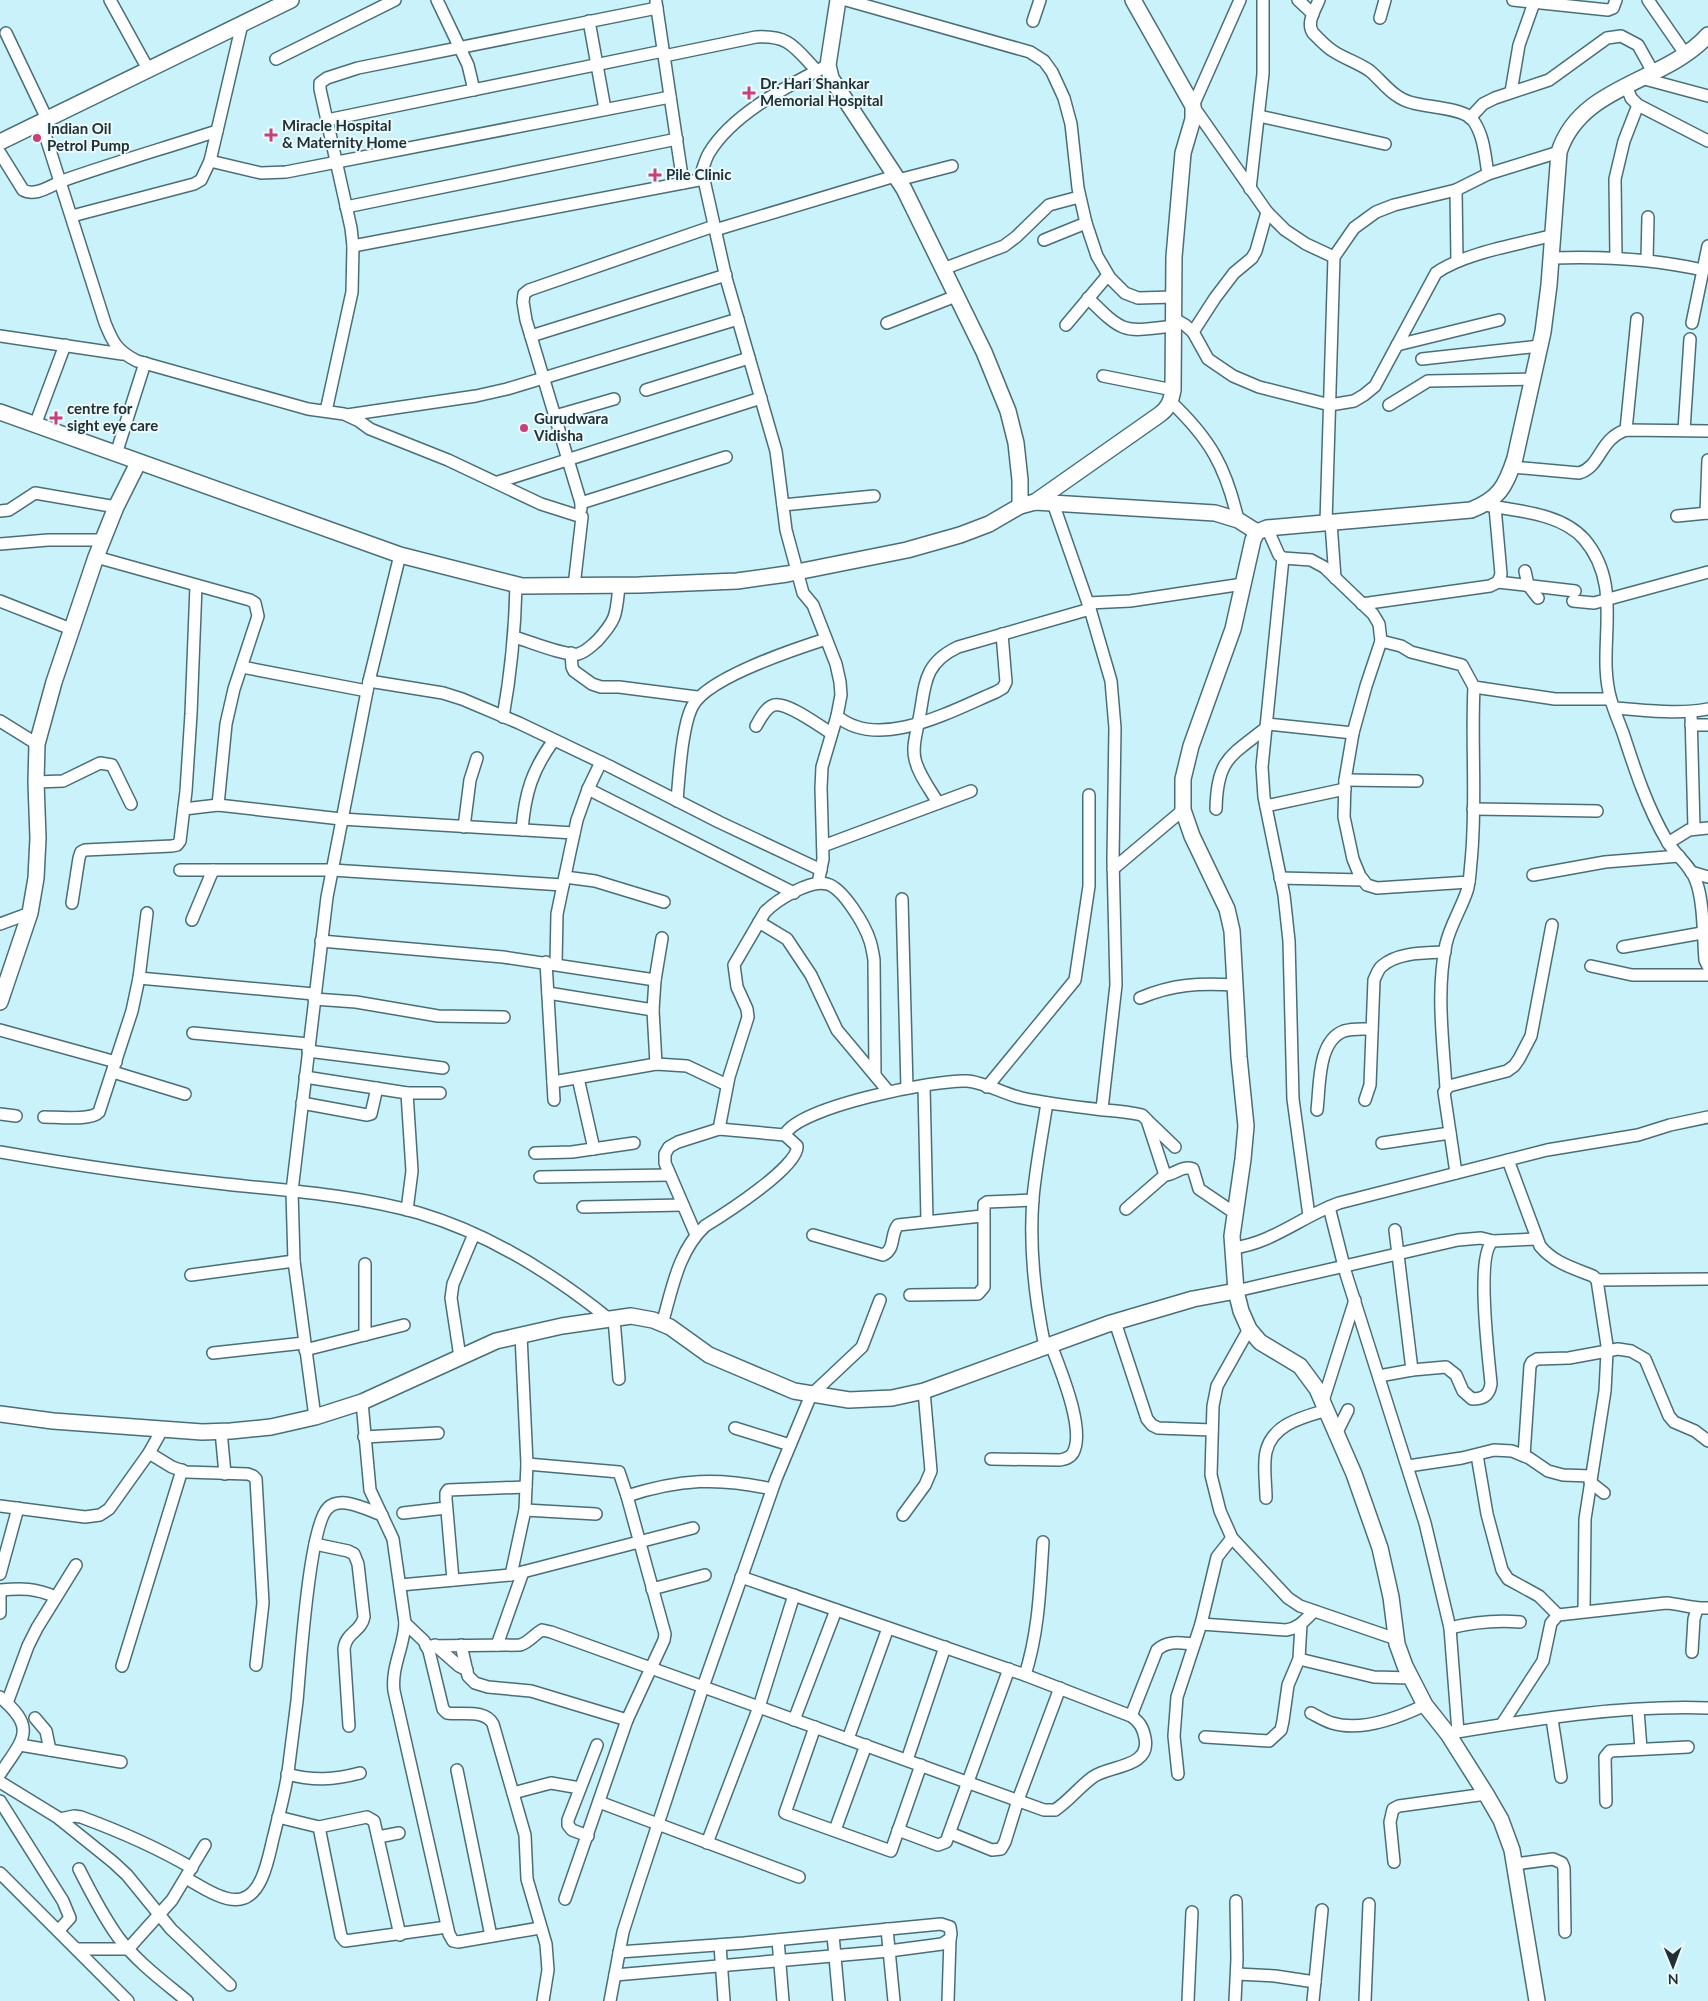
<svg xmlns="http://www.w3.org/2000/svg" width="1708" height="2001" viewBox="0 0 1708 2001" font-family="Lato,sans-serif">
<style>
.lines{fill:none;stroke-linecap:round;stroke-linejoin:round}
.street-casing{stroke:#4a6e76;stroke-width:14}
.secondary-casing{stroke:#4a6e76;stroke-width:18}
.street{stroke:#fff;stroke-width:11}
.secondary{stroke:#fff;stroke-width:15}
.poi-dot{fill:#c83f79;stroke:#ebfafd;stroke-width:2}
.labels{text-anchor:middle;stroke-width:4;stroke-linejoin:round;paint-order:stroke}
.poi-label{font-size:15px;font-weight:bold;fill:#213034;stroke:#ebfafd;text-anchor:start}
</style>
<rect width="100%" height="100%" fill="#caf2fa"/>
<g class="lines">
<g class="street-casing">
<g id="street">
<polyline points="110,0 148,69"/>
<polyline points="437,0 468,65 474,90"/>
<polyline points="846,0 1030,52 1044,61 1052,72 1064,98 1071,124 1078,188 1086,223 1097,256 1110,278 1125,293 1138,298 1173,297"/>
<polyline points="1240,0 1193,106 1267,212 1285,230 1306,244 1334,257"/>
<polyline points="1298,0 1313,14"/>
<path d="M1319 0C1315 10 1306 23 1313 33 1319 39 1326 47 1333 51 1345 59 1359 63 1370 71 1384 83 1394 99 1413 103 1427 107 1462 108 1472 119 1484 134 1485 156 1488 174"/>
<polyline points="1513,0 1608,10 1613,8 1616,0"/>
<polyline points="1648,0 1686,55"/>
<polyline points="656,2 683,183"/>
<polyline points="1380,18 1385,0"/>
<polyline points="589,21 605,109"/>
<polyline points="1033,21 1040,0"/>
<polyline points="6,33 47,119"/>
<path d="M664 56 756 37C790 35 795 48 817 71"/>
<polyline points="276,59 395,0"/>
<polyline points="1641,78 1708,96"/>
<polyline points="1626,85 1631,98 1638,105 1708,141"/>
<polyline points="1511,92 1519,45 1535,0"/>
<polyline points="1259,116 1385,144"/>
<polyline points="1470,118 1483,104 1495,98 1549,80 1607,38 1621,36 1638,45 1653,72"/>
<polyline points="327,120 663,51"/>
<path d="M41 122 105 323C113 343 117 351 137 361L308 409 344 414 359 421 370 429 448 460 541 504 582 517 574 586"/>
<path d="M0 153 23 190C35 197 50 186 62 181 113 163 165 148 217 131"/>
<polyline points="210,161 261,173 286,172 670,97"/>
<polyline points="898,180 952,166"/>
<polyline points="1250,189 1263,74 1263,0"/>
<polyline points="1456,190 1457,261"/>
<polyline points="346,207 677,139"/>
<polyline points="72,216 194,184 201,180 210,161 242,24"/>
<polyline points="715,230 895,176"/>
<polyline points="1044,240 1086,223"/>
<polyline points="353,246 704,179"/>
<polyline points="1616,257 1615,179 1624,141 1638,105"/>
<path d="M1552 258C1604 256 1653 259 1703 270"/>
<polyline points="1647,260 1648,217"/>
<polyline points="943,269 1004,246 1016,237 1049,205 1079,197"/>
<path d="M1088 298C1124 334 1123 332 1173 326"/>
<path d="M1173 318 1185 325 1193 332 1208 359 1233 376 1259 387 1330 405 1354 401 1364 395 1375 386 1436 273C1464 253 1520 244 1554 235"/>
<polyline points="887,323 956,296"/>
<polyline points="1692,323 1708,246"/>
<polyline points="1066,325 1108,275"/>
<polyline points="1193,332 1215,298 1234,273 1252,258 1256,251 1267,212"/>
<polyline points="0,336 122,354"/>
<polyline points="531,336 726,275"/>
<polyline points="1397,345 1499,320"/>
<polyline points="1422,359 1540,346"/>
<polyline points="1103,376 1173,390"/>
<polyline points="646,390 749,358"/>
<path d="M1171 402C1210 439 1226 467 1238 520"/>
<polyline points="1389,405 1428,381 1533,379"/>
<polyline points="326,411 352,292 353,246 351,228 320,89 320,83 327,78 358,68 657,8"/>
<polyline points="347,415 476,396 507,389 738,319"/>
<polyline points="555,416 614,399"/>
<polyline points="35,425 65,345"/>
<polyline points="1626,430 1637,319"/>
<polyline points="1684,430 1690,339"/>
<polyline points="116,454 145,363"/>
<path d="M1512 467 1579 473C1601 467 1599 439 1626 430L1708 431"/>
<polyline points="498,482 761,398"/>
<polyline points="581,503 526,320 523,302 524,294 529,290 714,226"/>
<polyline points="1053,503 1090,609 1111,681 1115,728 1113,859 1116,985 1102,1109"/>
<polyline points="783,505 874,496"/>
<path d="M1485 505C1517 511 1561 513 1584 539 1626 588 1595 647 1611 700 1614 711 1619 722 1623 733 1635 770 1647 807 1667 841 1675 855 1691 866 1696 881 1704 902 1703 937 1705 960L1708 966"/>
<polyline points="581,509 581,503 726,457"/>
<polyline points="0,511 9,510 35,493 116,507"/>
<polyline points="1706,513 1708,460"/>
<polyline points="1677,516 1708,513"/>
<polyline points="1326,523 1334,257 1354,228 1376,212 1394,205 1456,190 1488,174 1559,152"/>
<polyline points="1331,523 1335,578"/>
<polyline points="1267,528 1279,555 1283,558 1311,560 1324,567 1373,614 1379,624 1381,641 1366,686 1353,733 1345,780 1344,817 1353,859 1360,876 1367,885 1377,888 1469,882"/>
<polyline points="0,544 48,540 102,540"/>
<polyline points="96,557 250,600 255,603 258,616 234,689 226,724 218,805"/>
<polyline points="1283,558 1262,767 1264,797 1284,895 1289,941 1293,1099 1309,1216"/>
<polyline points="1525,571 1528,585 1538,598"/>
<polyline points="1498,582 1575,591"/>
<polyline points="0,601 71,629"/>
<polyline points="1573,601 1594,603 1708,572"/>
<polyline points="1088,603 1130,601 1243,584"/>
<polyline points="1362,604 1490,586 1498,582 1501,574 1495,507"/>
<path d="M514 637C529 641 564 656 578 654 586 652 591 646 597 641 617 619 616 615 619 586"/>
<polyline points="1381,641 1401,646 1411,652 1462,665 1474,687 1555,699 1610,699"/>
<polyline points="571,653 572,667 574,671 592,684 601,687 619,687 697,697"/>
<polyline points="242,667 367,691"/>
<polyline points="369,681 443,693 462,699 519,723 609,766 719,822 821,870"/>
<path d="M1614 708C1645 710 1677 715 1708 709"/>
<polyline points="1691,712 1694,828"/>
<path d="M837 716C879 752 953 710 996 692L1003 688 1006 682 1002 634"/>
<path d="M503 717C511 673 515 630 516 585"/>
<polyline points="0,721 37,744"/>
<polyline points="1267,724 1353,733"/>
<polyline points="1691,725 1708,725"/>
<path d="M756 726C760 719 766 707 774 705 788 702 819 726 831 733"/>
<polyline points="1345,780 1417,781"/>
<polyline points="36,782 63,781 100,763 112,765 131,804"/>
<polyline points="588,789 794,893"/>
<path d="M677 801C679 776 682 727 692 707 706 678 795 649 826 639"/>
<path d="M938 803C930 789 918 774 915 759 912 747 916 736 918 724 926 689 920 665 958 647L1090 609"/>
<polyline points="1266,806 1345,789"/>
<polyline points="184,809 218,805 341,819 574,833"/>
<path d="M1216 809C1217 758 1231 756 1267 727"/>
<polyline points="1473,809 1597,811"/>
<polyline points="464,827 470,780 477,758"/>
<path d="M522 830C525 793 532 770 554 740"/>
<polyline points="1668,843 1689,830 1708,828"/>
<polyline points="823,846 971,791"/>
<polyline points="1113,869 1183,810"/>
<polyline points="180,870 332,870 563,885"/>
<polyline points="1691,872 1708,877"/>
<polyline points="1533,875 1605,862 1679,856"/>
<polyline points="565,877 595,881 664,902"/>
<polyline points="1280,878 1363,880"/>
<path d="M818 883 823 859 821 788 822 767 837 716 841 695 840 682 836 664 813 605 803 593 786 530 776 451 726 278 702 171C704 165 706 158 709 153 733 113 788 86 828 65"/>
<polyline points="902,899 907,1088"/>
<polyline points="72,903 79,858 81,852 85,850 172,846 177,845 180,841 186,791 191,714 196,586"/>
<polyline points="192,920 213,870"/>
<polyline points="759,922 787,939 811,975 837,1030 888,1091"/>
<polyline points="0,924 30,913"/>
<polyline points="321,941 503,957 655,980"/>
<polyline points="1623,947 1702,933"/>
<polyline points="546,962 554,1100"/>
<polyline points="556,964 557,914 570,852 577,820 588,789 601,762"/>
<polyline points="1591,966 1632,975 1708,975"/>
<polyline points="139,978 314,994"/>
<polyline points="548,993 653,1010"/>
<path d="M1140 998C1173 984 1199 983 1235 985"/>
<polyline points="314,999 356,1002 438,1016 504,1017"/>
<polyline points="0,1030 116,1062"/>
<polyline points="193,1033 309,1044"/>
<polyline points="308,1051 443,1068"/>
<polyline points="656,1064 653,1010 655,980 662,938"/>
<polyline points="113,1072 185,1094"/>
<polyline points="305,1077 407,1093 440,1093"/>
<polyline points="578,1078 594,1149"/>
<polyline points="553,1082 656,1064 687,1066 727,1085"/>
<polyline points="924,1086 927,1221"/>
<polyline points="987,1087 1075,980 1089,886 1089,795"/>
<path d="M1446 1088C1443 1040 1436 991 1446 944 1450 926 1461 909 1467 891 1470 882 1470 871 1471 862 1477 804 1471 745 1474 687"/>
<polyline points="407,1093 412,1171 407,1210"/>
<path d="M1365 1100 1370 1085 1374 980C1376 976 1378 969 1382 966 1398 952 1425 953 1445 952"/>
<polyline points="302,1103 367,1115 371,1114 377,1088"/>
<path d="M1317 1110C1320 1087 1317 1041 1344 1031 1353 1028 1363 1029 1372 1029"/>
<polyline points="0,1114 16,1116"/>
<path d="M44 1117C57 1117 91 1121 99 1112L132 1011 139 978 147 913"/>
<polyline points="1149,1122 1175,1147"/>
<path d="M719 1129 729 1077 748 1017 747 1009 737 987 734 965 765 912C777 900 810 879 827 884 843 888 865 925 870 941 872 947 873 954 874 960L875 1074"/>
<polyline points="1382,1143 1450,1133"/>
<path d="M0 1152C74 1165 149 1176 225 1184 290 1191 356 1195 419 1213 490 1234 552 1273 609 1319"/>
<polyline points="535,1153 572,1152 634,1143"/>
<path d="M1508 1160 1540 1246C1554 1263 1573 1268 1593 1276L1597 1280 1608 1352"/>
<polyline points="1456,1173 1444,1092 1449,1086 1507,1071 1514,1066 1519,1059 1531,1036 1552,925"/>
<polyline points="540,1177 670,1175"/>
<polyline points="583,1207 683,1205"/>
<polyline points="1329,1207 1346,1274 1425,1523 1450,1628 1458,1732"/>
<polyline points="1126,1209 1165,1175"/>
<polyline points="1395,1230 1412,1370"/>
<polyline points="696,1235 665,1163 665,1154 669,1147 678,1142 719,1129 785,1135"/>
<path d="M813 1235 883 1255C896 1249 890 1234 898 1225L982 1216"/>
<path d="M1233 1248C1273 1243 1302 1216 1339 1203L1547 1150 1638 1135 1670 1125 1708 1117"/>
<polyline points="365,1264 365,1335"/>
<polyline points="191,1275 294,1261"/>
<polyline points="1597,1280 1708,1279"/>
<polyline points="1236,1291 1458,1240 1481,1238 1493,1241"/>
<polyline points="910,1295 978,1294 984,1287 984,1204 987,1202 1033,1200"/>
<polyline points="614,1319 619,1379"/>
<polyline points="1115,1322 1147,1419 1152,1425 1158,1428 1212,1430"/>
<path d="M662 1324C672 1290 678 1251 705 1226 723 1215 800 1166 797 1146L785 1135C796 1107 938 1079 967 1081 984 1082 1004 1094 1022 1098 1049 1104 1077 1107 1104 1110 1117 1111 1130 1112 1142 1115L1147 1120 1165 1175C1175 1175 1181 1165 1193 1169L1199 1189 1236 1214"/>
<polyline points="1249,1329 1217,1386 1213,1406 1211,1475 1220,1511 1232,1538 1288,1598 1300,1606 1396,1639"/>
<path d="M1045 1347C1035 1299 1029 1248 1033 1198 1036 1166 1042 1135 1047 1103"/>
<polyline points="305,1350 404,1325"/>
<polyline points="213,1353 304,1343"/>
<polyline points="460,1357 451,1298 453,1284 474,1234"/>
<path d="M1379 1376 1412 1370 1446 1367 1456 1375 1463 1391 1472 1399C1483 1399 1489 1396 1491 1384 1489 1359 1475 1255 1493 1241L1537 1239"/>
<polyline points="1323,1401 1355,1300"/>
<path d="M362 1402 370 1490 393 1539 405 1623C404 1647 391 1667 394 1691L449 1934 453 1941 458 1942 540 1928"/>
<polyline points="315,1417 294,1261 292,1191 327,897 369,681 400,555"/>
<polyline points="735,1428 790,1445"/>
<polyline points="221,1431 225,1474"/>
<polyline points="1337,1432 1348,1410"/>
<polyline points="364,1437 438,1433"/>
<polyline points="149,1453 172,1467 186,1472 248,1474 253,1476 256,1479 263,1603 256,1665"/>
<polyline points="1477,1455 1487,1514 1502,1570 1508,1579 1539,1596 1558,1615"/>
<polyline points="1524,1456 1530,1366 1532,1362 1537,1359 1569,1358 1618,1349 1631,1351 1645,1359 1669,1416 1674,1422 1695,1431 1708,1441"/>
<path d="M991 1459 1060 1460C1065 1459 1070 1458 1073 1453 1086 1430 1060 1369 1051 1345"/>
<polyline points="527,1464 619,1472 627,1496 665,1634 664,1640 627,1720 565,1899"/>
<polyline points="1408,1466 1462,1458 1494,1450 1512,1451 1529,1458 1548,1471 1563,1475 1591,1476"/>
<polyline points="1590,1482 1604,1493"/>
<path d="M627 1496C679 1479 719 1477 772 1489"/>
<path d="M1266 1498C1266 1484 1263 1466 1266 1452 1272 1424 1303 1417 1327 1410"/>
<polyline points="0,1506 85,1517 100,1515 109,1509 149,1453 163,1428"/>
<polyline points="525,1510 596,1514"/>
<polyline points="403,1513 446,1508"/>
<polyline points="903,1515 925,1485 931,1471 924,1391"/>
<path d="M315 1544 348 1551 354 1554 358 1564 364 1617C361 1632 346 1632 344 1649L349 1726"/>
<polyline points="0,1574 18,1508"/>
<polyline points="511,1575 525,1510 527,1464 521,1335"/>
<polyline points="453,1580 446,1499 446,1493 448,1490 526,1487"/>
<polyline points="400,1585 511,1575 693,1528"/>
<polyline points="652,1589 705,1575"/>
<path d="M0 1590C22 1588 35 1588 56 1597"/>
<polyline points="0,1595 0,1613"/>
<polyline points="1584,1611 1585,1519 1605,1391 1607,1352"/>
<path d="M405 1623 424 1641 429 1651 443 1709 447 1713C462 1715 485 1709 493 1724L525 1835 527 1879 546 1944 548 1970 543 2001"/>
<path d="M1201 1624 1286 1630C1299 1628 1305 1620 1314 1611"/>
<path d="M1450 1628C1474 1622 1495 1620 1520 1622"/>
<polyline points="435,1645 459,1666 467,1670"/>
<polyline points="461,1645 468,1676 475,1683 488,1687 531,1691 627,1720"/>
<polyline points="497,1645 523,1572"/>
<path d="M426 1646 520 1645C530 1642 533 1635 542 1630L551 1632 1044 1810H1055C1069 1801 1079 1787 1093 1777 1110 1765 1151 1768 1145 1738 1143 1728 1140 1722 1131 1716L1025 1675 741 1577"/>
<polyline points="1692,1652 1694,1619 1697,1609"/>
<polyline points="1299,1659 1374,1677 1411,1678"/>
<polyline points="122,1666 182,1470"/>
<path d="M1025 1675C1039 1631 1040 1587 1043 1542"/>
<path d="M0 1697C38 1729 23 1739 0 1774"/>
<polyline points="7,1703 28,1646 37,1628 76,1565"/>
<polyline points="1638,1710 1641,1749"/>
<path d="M1311 1713C1317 1716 1325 1721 1332 1723 1361 1732 1398 1718 1425 1705"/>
<path d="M1131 1716 1157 1650C1168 1640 1180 1643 1194 1644"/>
<polyline points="35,1718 46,1731 50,1750"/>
<polyline points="1552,1719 1561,1777"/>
<polyline points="794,1720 836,1610"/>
<path d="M1502 1724 1543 1661 1551 1623 1558 1615 1666 1603C1681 1604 1694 1609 1708 1608"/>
<polyline points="815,1727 785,1813 891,1851 921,1765"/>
<path d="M1451 1733C1535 1719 1623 1705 1708 1708"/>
<polyline points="1205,1737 1269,1741 1281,1730 1283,1721 1288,1685 1299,1659 1301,1624"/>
<polyline points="848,1739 888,1628"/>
<polyline points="20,1745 121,1762"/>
<polyline points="907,1760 945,1647"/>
<polyline points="457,1770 491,1936"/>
<path d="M287 1774C313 1781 334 1780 360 1773"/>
<polyline points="1178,1774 1174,1736 1177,1697 1201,1624 1217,1557 1232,1538"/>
<polyline points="0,1782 57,1817 113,1862 127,1875 171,1929 230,1985"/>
<polyline points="513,1793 551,1783 580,1788"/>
<polyline points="0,1801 63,1901 70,1918 59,1930"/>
<polyline points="599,1802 799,1877"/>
<polyline points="1606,1802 1605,1757 1610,1751 1688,1747"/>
<polyline points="278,1817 319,1827 367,1817 374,1821 400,1935"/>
<path d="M60 1819 74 1816 81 1817C119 1831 156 1847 192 1868"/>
<polyline points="319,1827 341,1936 345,1941 447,1927"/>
<polyline points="835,1830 866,1745"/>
<polyline points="898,1830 938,1845 946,1842 1009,1669"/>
<polyline points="950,1833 992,1850 1001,1849 1005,1842 1018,1800 1060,1688"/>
<polyline points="588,1836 572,1830 568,1825 568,1820 597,1745"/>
<polyline points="378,1837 399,1833"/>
<polyline points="707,1843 759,1707 794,1595"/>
<polyline points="1394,1862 1390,1822 1393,1809 1399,1806 1486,1794"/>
<polyline points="1515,1864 1553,1859 1562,1863 1564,1868 1565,1932"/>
<path d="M79 1869C91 1893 103 1916 118 1937 137 1962 163 1981 187 2001"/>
<polyline points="0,1873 128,2001"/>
<path d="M186 1878C200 1886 225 1903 241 1899 264 1894 269 1853 274 1835 279 1814 285 1793 288 1772 291 1748 294 1724 297 1701 300 1669 309 1525 328 1508 341 1495 368 1510 382 1515"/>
<polyline points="887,1929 894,2001"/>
<polyline points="833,1935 839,2001"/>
<polyline points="778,1940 783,2001"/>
<polyline points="720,1945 724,2001"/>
<polyline points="77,1949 128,1949 172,1900 205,1845"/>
<polyline points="1237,1974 1275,1976 1315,1982"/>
<polyline points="615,1975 889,1951 942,1944 950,1939 951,1934 950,1927 941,1924 744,1943 619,1952"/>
<polyline points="610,2001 623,1932 636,1891 703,1687 776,1479 811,1395 862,1347 880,1300"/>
<polyline points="948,2001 950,1939"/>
<polyline points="1188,2001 1192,1912"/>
<polyline points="1235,2001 1237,1959 1236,1901"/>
<polyline points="1313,2001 1322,1910"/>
<polyline points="1365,2001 1369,1904"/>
</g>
</g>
<g class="secondary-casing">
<g id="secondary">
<polyline points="838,0 828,65 831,78 904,189 984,352 1008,411 1016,443 1020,480 1020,506"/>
<polyline points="0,142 291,0"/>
<polyline points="0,412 400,555 522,586 639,585 737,581 787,574 907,550 960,535 989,524 1020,506 1035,502 1215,513 1238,520 1257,532"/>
<path d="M1035 502 1159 415C1169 408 1171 401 1173 390L1174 257 1183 153 1193 119V106L1133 0"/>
<polyline points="0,1002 30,913 36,878 38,838 36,782 37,744 54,682 96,557 116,507 138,463"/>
<polyline points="0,1414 53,1421 202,1432 231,1431 271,1427 315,1417 362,1402 496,1341 562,1326 631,1316 653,1320 670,1327 709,1355 794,1391 849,1400 892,1398 924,1391 1108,1324 1193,1299 1236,1291"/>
<path d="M1537 2001 1512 1850 1501 1820 1486 1794 1448 1734 1425 1705 1405 1666 1397 1644 1391 1597 1380 1548 1354 1474 1317 1389 1300 1366 1260 1342 1249 1329 1241 1311 1236 1291 1232 1236 1243 1159 1246 1126 1239 1057 1232 931 1227 909 1192 836 1183 810V779L1191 746 1233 629 1253 540 1257 532 1267 528 1471 510C1499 499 1506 486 1515 458L1543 332 1549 285 1559 152C1581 84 1665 83 1708 35"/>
</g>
</g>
<use href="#street" class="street"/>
<use href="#secondary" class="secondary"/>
</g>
<g class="poi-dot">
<path d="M746.5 85.5h5v5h5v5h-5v5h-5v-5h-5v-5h5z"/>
<path d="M268.5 127.5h5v5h5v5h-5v5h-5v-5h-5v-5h5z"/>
<circle cx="37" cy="138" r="5"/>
<path d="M652.5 167.5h5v5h5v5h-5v5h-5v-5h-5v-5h5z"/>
<path d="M53.5 410.5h5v5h5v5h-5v5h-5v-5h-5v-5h5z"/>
<circle cx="524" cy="428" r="5"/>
</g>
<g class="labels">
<g class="poi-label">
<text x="760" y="89">Dr. Hari Shankar<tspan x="760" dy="17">Memorial Hospital</tspan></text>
<text x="282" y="131">Miracle Hospital<tspan x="282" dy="17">&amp; Maternity Home</tspan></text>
<text x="47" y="134">Indian Oil<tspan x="47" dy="17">Petrol Pump</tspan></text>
<text x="666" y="180">Pile Clinic</text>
<text x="67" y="414">centre for<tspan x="67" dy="17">sight eye care</tspan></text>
<text x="534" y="424">Gurudwara<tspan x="534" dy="17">Vidisha</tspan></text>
</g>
</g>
<g transform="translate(1673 1966) rotate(179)" stroke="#ebfafd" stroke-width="4" paint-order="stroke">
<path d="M0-4L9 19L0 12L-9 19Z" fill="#213034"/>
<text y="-8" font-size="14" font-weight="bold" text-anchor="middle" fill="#213034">N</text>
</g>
</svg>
